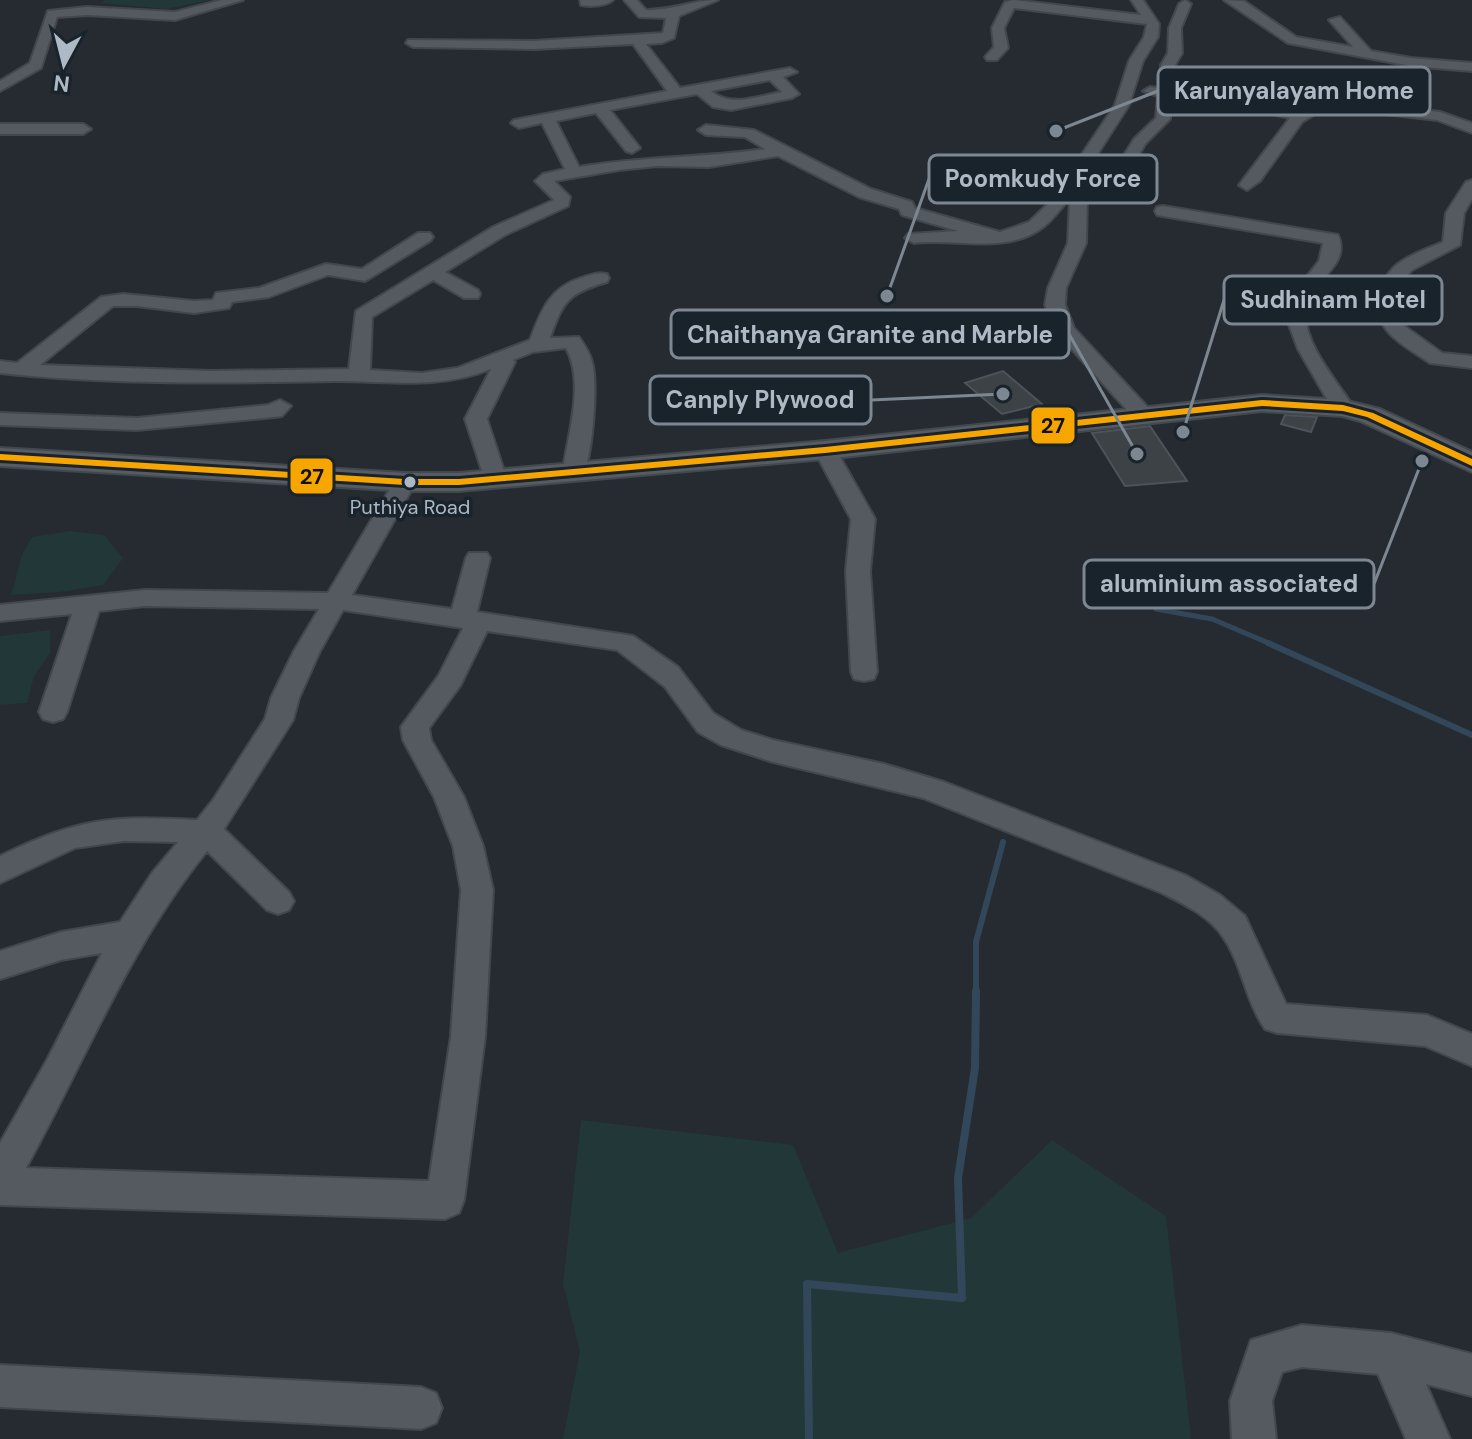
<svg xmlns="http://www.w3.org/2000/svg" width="1472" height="1439" viewBox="0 0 1472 1439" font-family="'DM Sans',sans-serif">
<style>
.green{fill:#223737}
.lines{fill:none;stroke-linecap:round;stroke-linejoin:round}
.stream-far2{stroke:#32485a;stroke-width:5}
.stream-far1{stroke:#32485a;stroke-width:6}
.stream{stroke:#32485a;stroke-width:8}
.building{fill:#3d4247;stroke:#4c535a;stroke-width:2}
.minor-casing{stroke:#42474c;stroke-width:4}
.major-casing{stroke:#41484e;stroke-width:4}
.minor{fill:#545a60;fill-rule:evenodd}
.major{fill:#575c62;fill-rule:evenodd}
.bus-1-casing{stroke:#19232b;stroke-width:6}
.bus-1{fill:#f7a600;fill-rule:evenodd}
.bus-dot{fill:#adb9c4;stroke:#19232b;stroke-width:3}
.labels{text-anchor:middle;stroke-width:7;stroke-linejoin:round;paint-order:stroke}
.bus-label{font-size:20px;fill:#adb9c4;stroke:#19232b}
.leader{fill:none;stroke:#7d8791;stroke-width:3}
.callout-dot{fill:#7d8791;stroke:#19232b;stroke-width:3}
.callout{fill:#19232b;stroke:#7d8791;stroke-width:3}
.callout-label{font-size:24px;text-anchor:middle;font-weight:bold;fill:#adb9c4}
.line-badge{stroke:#19232b;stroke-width:3}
.pale-badge-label{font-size:22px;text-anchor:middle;font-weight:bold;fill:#111}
</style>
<rect width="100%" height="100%" fill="#252b31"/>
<g class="green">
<polygon points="105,0 211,0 166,9 101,3"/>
<polygon points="70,531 104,535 123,558 103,585 60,592 11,595 22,555 32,537"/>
<polygon points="50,630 50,653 34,676 27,703 0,705 0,636"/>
<polygon points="581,1120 793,1145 838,1253 971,1218 1052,1140 1166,1216 1191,1439 563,1439 580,1351 563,1284"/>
</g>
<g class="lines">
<polyline class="stream-far2" points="1156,609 1212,619 1273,645"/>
<g class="stream-far1">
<polyline points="1268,643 1472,735"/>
<polyline points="976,993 976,942 1003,842"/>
</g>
<polyline class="stream" points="809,1439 807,1284 962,1298 958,1178 975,1068 976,991"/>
</g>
<g class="building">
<polygon points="1003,371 1042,404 1002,414 965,383"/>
<polygon points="1285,415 1317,417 1311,432 1281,424"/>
<polygon points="1150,426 1187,481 1125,486 1092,433"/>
</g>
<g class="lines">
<g class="minor-casing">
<g id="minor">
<polygon points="222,0 243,0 175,20 87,15 57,17 41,68 0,91 0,81 30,63 48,11 87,7 175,12"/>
<path d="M580 0H613C606 6 590 7 581 5Z"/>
<path d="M624 0H637L646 10C675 10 692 0 718 0L679 16 674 38 662 43 646 44 680 88 790 68 797 72 783 77 799 94 792 98 731 110 713 107 697 94 610 110 640 148 632 153 626 151 596 113 556 121 579 167C641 156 703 158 765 149L745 137 706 135 698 130 706 125 754 130 871 189 912 202 915 208 1000 232 1029 222 1071 182 1072 169 1115 105 1129 61 1144 37 1147 24 1014 8 1004 28 1008 48 997 60H987L985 57 994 47 992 28 1005 2 1013 0 1141 15 1131 0H1143L1159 24 1158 37 1143 61 1129 105 1088 169V182L1118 165 1134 139 1156 118 1158 96 1143 91 1150 87 1159 88 1161 65 1168 53 1169 28 1179 4 1185 0 1191 4 1181 28 1182 53 1175 65 1173 90 1237 98 1299 110 1323 98 1440 112 1472 123V133L1437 120 1326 107 1302 122 1260 181 1247 190 1239 185 1290 118 1237 106 1172 98 1170 119 1145 144 1130 171 1087 196 1086 243 1066 288 1065 305 1074 328 1155 415 1144 421 1136 420 1058 334 1045 305 1048 288 1068 243 1070 198C1060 209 1052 222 1039 230 1003 254 954 238 914 243L905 238 908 234 958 231 902 215 899 209 859 197 778 156 709 167 657 166 619 170 554 181 570 197 568 206 505 235 445 272 478 290 480 294 478 298H464L433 280 372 317 370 370 422 373 457 368 530 340C541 311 549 288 581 278 590 275 597 272 607 274L609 278 607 282C568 293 563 301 550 338L579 337C585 346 591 355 593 366 597 387 593 458 582 475H566L563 470C568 434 585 382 566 348L533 352 513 360 515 362 487 419 506 477 503 482H487L484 477 465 419 491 369C439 390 390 381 335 381 224 383 111 385 0 373V361L17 363 101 297 123 294 194 301 213 300 216 293 259 288 326 264 362 269 418 233H430L433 237 430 241 365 281 328 275 269 297 232 302 229 308 194 313 137 306H113L40 365 211 371 349 369 356 311 493 227 554 200 535 181 543 174 565 169 542 123 519 128 511 123 514 120 667 91 633 44 534 49 413 47 406 43 408 40 534 41 663 33 666 18 639 17ZM770 80 782 92C757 96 732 108 711 91Z"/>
<polygon points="1224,0 1244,1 1296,37 1353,47 1329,20 1340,17 1371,51 1411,58 1472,63 1472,71 1411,66 1288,43"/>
<polygon points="0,124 83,124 91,129 83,134 0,134"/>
<path d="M1472 180V199L1464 213 1460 245 1412 270 1404 279 1397 315 1403 325 1442 353 1472 356V368L1430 363C1417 354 1400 345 1389 333 1370 312 1379 275 1402 261 1414 253 1429 248 1443 242L1446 213 1466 182Z"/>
<path d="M1163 206 1338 235C1353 268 1304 283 1305 312 1305 346 1337 381 1354 408L1351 413H1335L1332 408 1298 349 1285 314 1291 297 1319 261 1323 243 1157 215 1155 211 1157 207Z"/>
<polygon points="280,400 291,406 282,416 274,417 137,430 0,425 0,413 137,418 268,405"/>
<polygon points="825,443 836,450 875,519 870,571 877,672 874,679 864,681 854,679 851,672 846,571 851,519 814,450"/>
<path d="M405 475 413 477 416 482 352 595 452 609 466 558 469 553H487L490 558 477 612 633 636 678 667 713 713 741 730 773 740 884 764 944 782 1185 875 1220 895 1245 916 1286 1004 1427 1015 1472 1034V1066L1425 1046 1277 1033 1265 1029C1245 1000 1242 964 1223 937 1209 916 1184 904 1162 893L923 798 773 762 721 745 698 732 665 687 617 650 487 631 460 686 429 728 431 740 464 797 483 846 493 890 485 1036 464 1200 459 1213 445 1219 0 1205V1143L47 1060 102 953 61 960 0 979V951L61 932 120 922 152 873 178 842 124 841 75 848 0 883V856C79 818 110 815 197 820L213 800 265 719 271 698 294 651 319 609 145 606 99 611 67 712 63 719 53 722 43 719 39 712 72 614 0 621V605L145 590 328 593 394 482 397 477ZM343 610 463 628 439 675 401 727 403 740 434 797 453 846 461 890 451 1036 429 1181 26 1168C85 1061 129 947 207 851L267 910 278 914 289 910 294 901 289 892 224 829 293 720 299 698 320 651Z"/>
<polygon points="1302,1325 1391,1333 1472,1354 1472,1396 1426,1384 1450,1439 1406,1439 1378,1374 1302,1367 1282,1372 1272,1401 1276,1439 1232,1439 1230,1401 1251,1340"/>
<polygon points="0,1365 421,1387 436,1393 442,1408 436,1423 421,1429 0,1407"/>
</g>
</g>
<g class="major-casing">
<polygon id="major" points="1262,395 1343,400 1380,409 1472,452 1472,472 1360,421 1342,416 1262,411 825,459 459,491 405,491 0,466 0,448 405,473 459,473 825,441"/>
</g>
<use href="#minor" class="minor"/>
<use href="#major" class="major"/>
<g class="bus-1-casing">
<polygon id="bus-1" points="1262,400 1343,405 1373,413 1472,459 1472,466 1367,417 1343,411 1262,406 825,453 459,485 405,485 0,460 0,454 405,479 459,479 825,447"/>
</g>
<use href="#bus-1" class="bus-1"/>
</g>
<circle class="bus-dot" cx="410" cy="482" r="7"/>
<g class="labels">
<g class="bus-label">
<text x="410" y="514">Puthiya Road</text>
</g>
</g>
<path class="leader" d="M1056 131L1158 91M887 296L929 179M1183 432L1224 300M1137 454L1069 334M1003 394L871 400M1422 461L1374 584"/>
<g class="callout-dot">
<circle cx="1056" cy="131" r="8"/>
<circle cx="887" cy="296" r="8"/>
<circle cx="1183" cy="432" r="8"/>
<circle cx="1137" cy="454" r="8"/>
<circle cx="1003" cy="394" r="8"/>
<circle cx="1422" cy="461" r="8"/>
</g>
<g class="callout">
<rect x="1158" y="67" width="272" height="48" rx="8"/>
<rect x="929" y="155" width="228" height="48" rx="8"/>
<rect x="1224" y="276" width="218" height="48" rx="8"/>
<rect x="671" y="310" width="398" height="48" rx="8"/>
<rect x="650" y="376" width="221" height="48" rx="8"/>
<rect x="1084" y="560" width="290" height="48" rx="8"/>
</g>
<g class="callout-label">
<text x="1294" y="99">Karunyalayam Home</text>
<text x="1043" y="187">Poomkudy Force</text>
<text x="1333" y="308">Sudhinam Hotel</text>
<text x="870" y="343">Chaithanya Granite and Marble</text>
<text x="760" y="408">Canply Plywood</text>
<text x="1229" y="592">aluminium associated</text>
</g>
<g class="line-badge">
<rect x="1030" y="406" width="46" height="39" rx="8" fill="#f7a600"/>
<rect x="289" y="457" width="45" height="38" rx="8" fill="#f7a600"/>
</g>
<g class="pale-badge-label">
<text x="1053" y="433">27</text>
<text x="312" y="484">27</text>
</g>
<g transform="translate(64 64) rotate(187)" stroke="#19232b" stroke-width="6" paint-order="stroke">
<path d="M0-6L14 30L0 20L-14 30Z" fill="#adb9c4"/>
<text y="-12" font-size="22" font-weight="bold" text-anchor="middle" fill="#adb9c4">N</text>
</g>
</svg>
